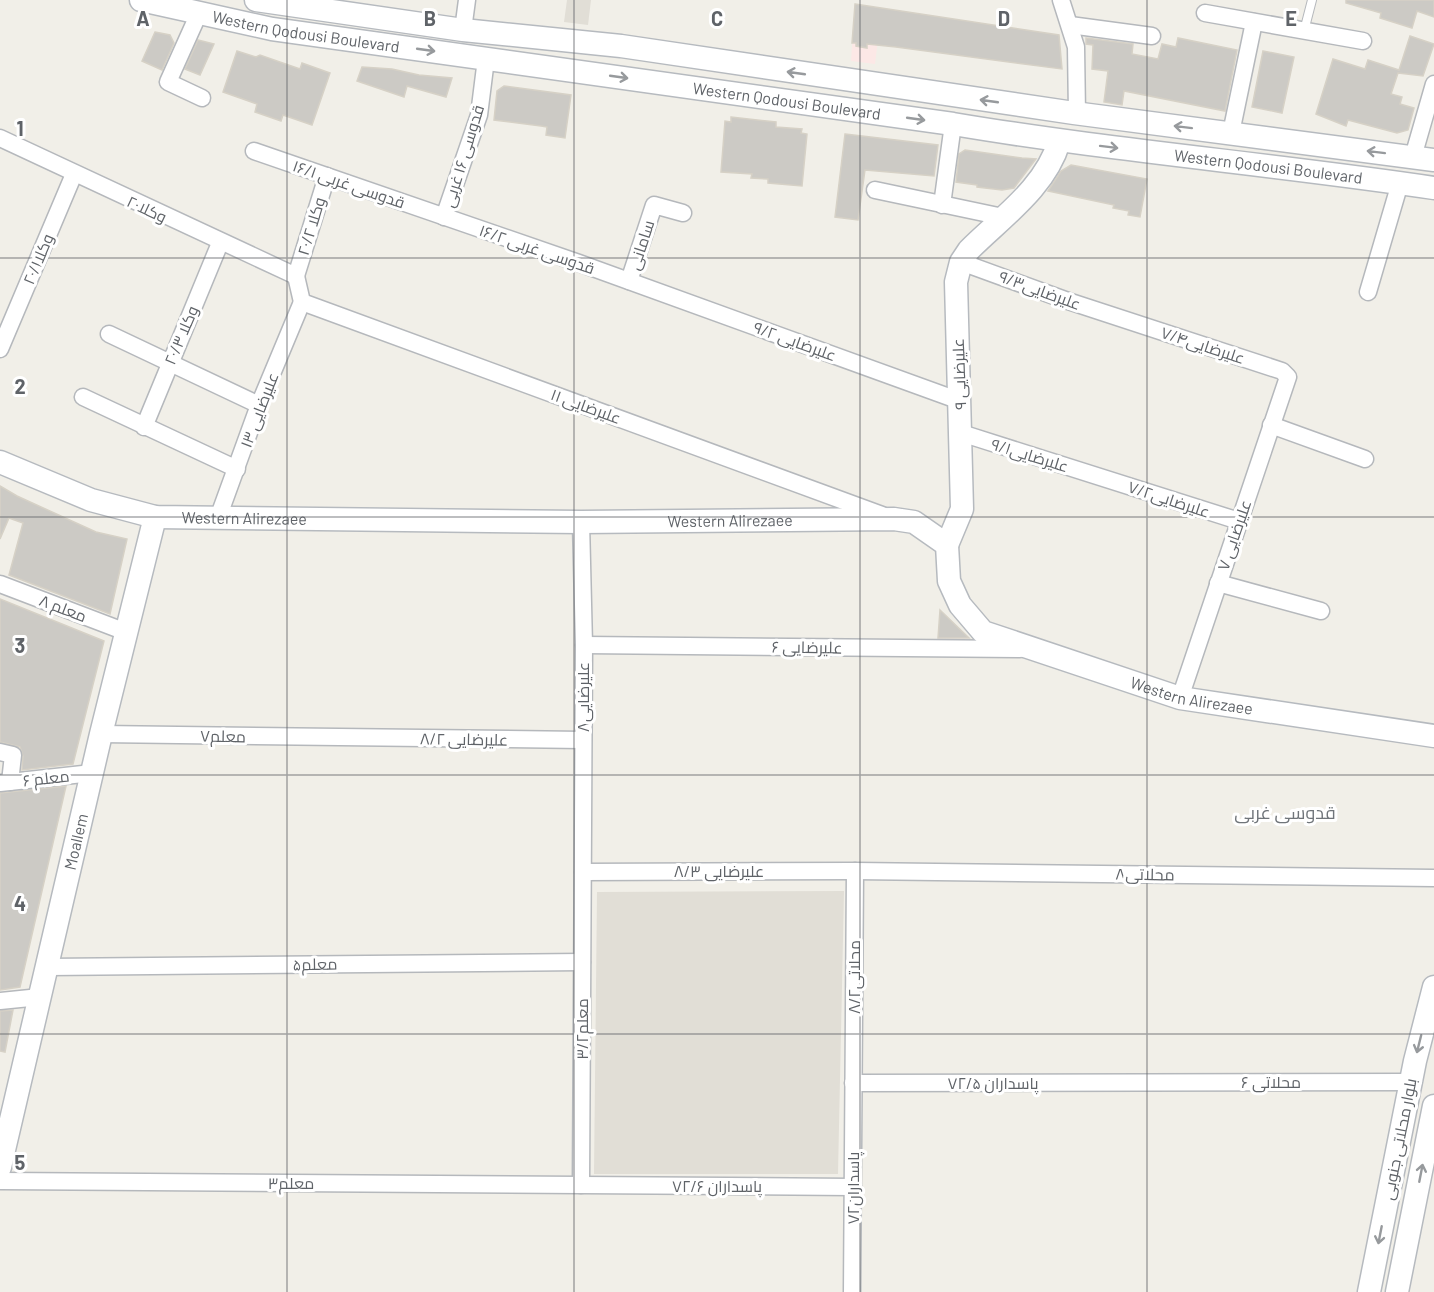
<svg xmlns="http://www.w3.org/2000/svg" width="1434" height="1292" viewBox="0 0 1434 1292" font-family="Barlow,Cairo,sans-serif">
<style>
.education{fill:#e1ded6}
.medical{fill:#fce8e6}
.building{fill:#cccac5;stroke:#d6d1c6;stroke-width:1.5}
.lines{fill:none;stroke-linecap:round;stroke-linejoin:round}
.lane-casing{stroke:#b5b8bc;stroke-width:10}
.street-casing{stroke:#b5b8bc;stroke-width:19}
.secondary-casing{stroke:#b6babf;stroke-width:25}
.lane{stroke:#fff;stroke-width:8}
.street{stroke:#fff;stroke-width:16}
.secondary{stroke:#fff;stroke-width:22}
.oneway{stroke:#979a9d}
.grid{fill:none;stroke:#5f6368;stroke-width:1.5;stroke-opacity:0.55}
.labels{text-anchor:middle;stroke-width:6;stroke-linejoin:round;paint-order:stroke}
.street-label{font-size:16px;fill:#5f6368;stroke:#fff}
.neighbourhood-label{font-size:18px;fill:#70757a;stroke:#fff}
.grid-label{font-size:20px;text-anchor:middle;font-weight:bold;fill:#5f6368;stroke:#fff;stroke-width:6;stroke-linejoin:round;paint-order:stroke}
</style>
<rect width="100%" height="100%" fill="#f1efe8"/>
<g class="education">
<polygon points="567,0 591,0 588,25 564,22"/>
<polygon points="844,891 838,1174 594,1174 597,892"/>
</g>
<polygon class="medical" points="855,4 882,8 875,64 851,61"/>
<g class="building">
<polygon points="1346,0 1434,0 1434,17 1417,11 1412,28 1380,18 1381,13 1346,3"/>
<polygon points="855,4 1059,35 1062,69 896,47 867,44 867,48 856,46 856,43 852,43"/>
<polygon points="155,32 170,35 174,43 162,70 142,61"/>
<polygon points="1410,36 1434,44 1423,76 1398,73 1391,94 1402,97 1400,104 1414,108 1408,130 1397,133 1348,120 1346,126 1316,114 1333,59 1365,69 1368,60 1399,70"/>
<polygon points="1086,38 1133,44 1132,54 1158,59 1162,44 1176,47 1178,38 1237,50 1225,111 1124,91 1122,105 1104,102 1108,71 1092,69 1093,45 1086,44"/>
<polygon points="198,40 214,44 200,75 185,69"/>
<polygon points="237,51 256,57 260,55 300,69 302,63 330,73 312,125 283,115 281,121 255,112 257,104 223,92"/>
<polygon points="1263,51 1294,57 1282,113 1252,107"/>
<polygon points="362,67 392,69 419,75 452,78 446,97 407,86 404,97 357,81"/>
<polygon points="504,86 571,95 565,138 546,135 547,127 541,126 494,120 497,91"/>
<polygon points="731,117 776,122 776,127 802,129 801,133 807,134 802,186 768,183 768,179 751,178 752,174 721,172 725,121 731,122"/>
<polygon points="845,134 938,145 934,176 865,170 858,220 835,217"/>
<polygon points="965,150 1022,158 1036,159 1014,188 1002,190 977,187 977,185 956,182 959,154"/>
<polygon points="1071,165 1147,179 1140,217 1128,215 1129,211 1113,208 1114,205 1048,191 1061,171"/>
<polygon points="0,486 17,496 96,532 127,539 110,614 9,575 23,523 9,518 0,539"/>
<polygon points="0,599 104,641 73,764 22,770 23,756 20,747 0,742"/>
<polygon points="940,610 969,638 938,638"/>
<polygon points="66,786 20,987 0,990 0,793"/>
<polygon points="13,1010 5,1052 0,1051 0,1011"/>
</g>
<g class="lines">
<g class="lane-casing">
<polyline id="lane" points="1304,31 1312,0"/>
</g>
<g class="street-casing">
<g id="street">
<polyline points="1061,0 1076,47 1077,114"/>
<polyline points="199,13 168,82 202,98"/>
<polyline points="1205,13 1363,41"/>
<polyline points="1070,25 1152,36"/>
<polyline points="463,30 467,0"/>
<polyline points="1231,133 1254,22"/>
<polyline points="0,138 296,276"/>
<polyline points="254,151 579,263 960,401"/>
<polyline points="1413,157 1434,84"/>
<polyline points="875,190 1003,217"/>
<polyline points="942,205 953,124"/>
<polyline points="444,217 479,115 486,59"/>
<polyline points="961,262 1068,301 1282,371 1288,377 1180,698"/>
<polyline points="296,276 302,302 882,515"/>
<polyline points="296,276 327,176"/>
<polyline points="629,281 654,205 683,213"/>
<polyline points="1368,292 1400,183"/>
<polyline points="109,334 259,405"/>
<polyline points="0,349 74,174"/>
<polyline points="83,397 237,469"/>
<polyline points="1271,425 1365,459"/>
<polyline points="144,427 220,243"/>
<polyline points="961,433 1239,521"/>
<polyline points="218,518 259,405 302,302"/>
<polyline points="581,522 584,645 581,1185"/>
<polyline points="1218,583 1321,611"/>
<polyline points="0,584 126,632"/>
<polyline points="584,645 1020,649"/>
<polyline points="101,734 583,740"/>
<polyline points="0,752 13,755 10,782"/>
<polyline points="0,783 92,773"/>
<polyline points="583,872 855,871 1434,878"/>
<polyline points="48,967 582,962"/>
<polyline points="0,1001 40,997"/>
<polyline points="853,1083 1411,1082"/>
<polyline points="0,1181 853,1187"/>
<polyline points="852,1292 855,871"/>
</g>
</g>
<g class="secondary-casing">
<g id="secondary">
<path id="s1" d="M141 0 272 29 953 124C1113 151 1274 164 1434 188"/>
<polyline points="256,0 463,30 621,46 1074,113 1434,160"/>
<path id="s2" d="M0 462 91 500 155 517 581 522 894 519 914 522 947 545 949 581 960 605 983 632 1180 698 1434 736"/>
<path d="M947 545 962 509 956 282 961 262 969 250C1002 217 1045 188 1059 142"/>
<path id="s3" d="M0 1167 101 734 155 517"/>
<polyline points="1369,1292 1415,1061 1434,987"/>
<polyline points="1397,1292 1434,1106"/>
</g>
</g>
<use href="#lane" class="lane"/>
<use href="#street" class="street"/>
<use href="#secondary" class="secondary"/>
</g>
<defs><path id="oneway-shaft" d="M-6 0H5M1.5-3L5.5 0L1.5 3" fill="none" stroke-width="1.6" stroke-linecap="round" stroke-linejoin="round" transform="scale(1.5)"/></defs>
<g class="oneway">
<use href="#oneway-shaft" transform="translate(426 50) rotate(8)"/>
<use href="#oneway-shaft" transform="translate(796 73) rotate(-172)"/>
<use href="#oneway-shaft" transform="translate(619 77) rotate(8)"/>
<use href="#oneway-shaft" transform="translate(989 101) rotate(-172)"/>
<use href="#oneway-shaft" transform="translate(916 119) rotate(8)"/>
<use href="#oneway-shaft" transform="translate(1183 127) rotate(-173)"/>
<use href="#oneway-shaft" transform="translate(1109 147) rotate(7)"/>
<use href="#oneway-shaft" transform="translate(1376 152) rotate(-173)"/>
<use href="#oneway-shaft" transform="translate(1419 1044) rotate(104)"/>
<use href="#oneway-shaft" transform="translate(1421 1173) rotate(-79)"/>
<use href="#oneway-shaft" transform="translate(1380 1235) rotate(101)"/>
</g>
<path class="grid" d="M287 0V1292M574 0V1292M860 0V1292M1147 0V1292M0 258H1434M0 517H1434M0 775H1434M0 1034H1434"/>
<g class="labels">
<g class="street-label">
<text dy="6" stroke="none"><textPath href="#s1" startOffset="168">Western Qodousi Boulevard</textPath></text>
<text dy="6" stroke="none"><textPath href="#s1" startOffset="654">Western Qodousi Boulevard</textPath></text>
<text transform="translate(463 156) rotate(-73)" y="6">قدوسی ۱۶ غربی</text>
<text dy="6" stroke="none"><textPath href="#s1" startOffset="1140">Western Qodousi Boulevard</textPath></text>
<text transform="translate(349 184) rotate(19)" y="6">۱۶/۱ قدوسی غربی</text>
<text transform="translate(147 209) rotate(25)" y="6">وکلا۲۰</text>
<text transform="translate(311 226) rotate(-73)" y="6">وکلا ۲۰/۲</text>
<text transform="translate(641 245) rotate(-72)" y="6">سامانی</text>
<text transform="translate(537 249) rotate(19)" y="6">۱۶/۲ قدوسی غربی</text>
<text transform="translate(38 259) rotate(-67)" y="6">وکلا۲۰/۱</text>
<text transform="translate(1040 290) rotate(20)" y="6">علیرضایی۹/۳</text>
<text transform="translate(181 335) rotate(-67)" y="6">وکلا ۲۰/۳</text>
<text transform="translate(795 341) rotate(20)" y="6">۹/۲ علیرضایی</text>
<text transform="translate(1203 345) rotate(18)" y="6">علیرضایی۷/۴</text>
<text transform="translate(959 374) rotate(-92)" y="6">۹ علیرضایی</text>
<text transform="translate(586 406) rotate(20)" y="6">۱۱ علیرضایی</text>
<text transform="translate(259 410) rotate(-69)" y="6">۱۳ علیرضایی</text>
<text transform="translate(1030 455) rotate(17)" y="6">علیرضایی۹/۱</text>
<text transform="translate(1169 499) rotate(18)" y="6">علیرضایی۷/۲</text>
<text dy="6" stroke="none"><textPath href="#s2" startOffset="254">Western Alirezaee</textPath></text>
<text dy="6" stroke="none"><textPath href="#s2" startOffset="740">Western Alirezaee</textPath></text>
<text transform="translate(1234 535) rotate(-71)" y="6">۷ علیرضایی</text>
<text transform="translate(63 608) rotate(21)" y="6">۸ معلم</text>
<text transform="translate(807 647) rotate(1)" y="6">۶ علیرضایی</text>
<text dy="6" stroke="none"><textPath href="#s2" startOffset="1281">Western Alirezaee</textPath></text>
<text transform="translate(583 697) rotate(-90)" y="6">علیرضایی۸</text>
<text transform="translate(223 736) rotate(1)" y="6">معلم۷</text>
<text transform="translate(464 739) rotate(1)" y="6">علیرضایی ۸/۲</text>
<text transform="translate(46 778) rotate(-6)" y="6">۶ معلم</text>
<text dy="6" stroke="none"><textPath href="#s3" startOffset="334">Moallem</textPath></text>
<text x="719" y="877">۸/۳ علیرضایی</text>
<text transform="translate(1145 874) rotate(1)" y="6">محلاتی۸</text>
<text transform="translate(315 964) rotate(-1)" y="6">معلم۵</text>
<text transform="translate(854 977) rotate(-90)" y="6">محلاتی۸/۲</text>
<text transform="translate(582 1029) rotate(-90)" y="6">معلم۳/۲</text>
<text x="1271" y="1088">۶ محلاتی</text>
<text x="993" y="1089">۷۲/۵ پاسداران</text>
<text transform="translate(1399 1139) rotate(-79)" y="6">بلوار محلاتی جنوبی</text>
<text x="291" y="1189">معلم۳</text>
<text x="717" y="1192">۷۲/۶ پاسداران</text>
<text transform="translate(853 1188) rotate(-90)" y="6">پاسداران۷۲</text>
</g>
<g class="neighbourhood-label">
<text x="1285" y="819">قدوسی غربی</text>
</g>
</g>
<g class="grid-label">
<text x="143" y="26">A</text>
<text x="430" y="26">B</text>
<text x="717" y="26">C</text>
<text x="1004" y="26">D</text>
<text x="1291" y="26">E</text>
<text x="20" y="136">1</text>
<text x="20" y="394">2</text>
<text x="20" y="653">3</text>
<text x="20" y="911">4</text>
<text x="20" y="1170">5</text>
</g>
</svg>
